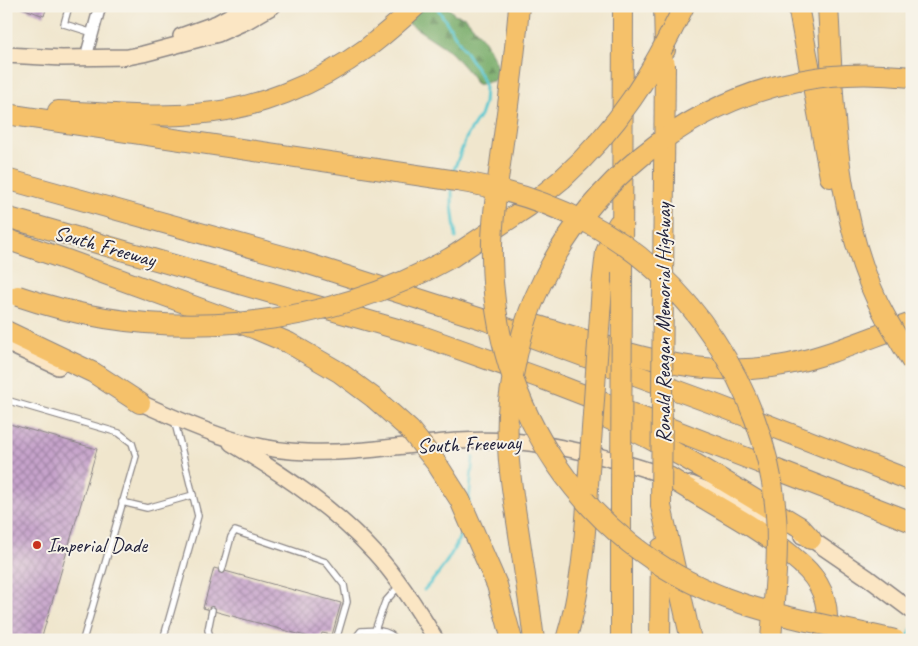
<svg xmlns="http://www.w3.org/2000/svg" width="918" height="646" viewBox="0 0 918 646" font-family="Caveat,sans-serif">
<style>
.forest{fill:url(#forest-firs);stroke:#4c6651}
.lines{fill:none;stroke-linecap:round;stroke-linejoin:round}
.stream{stroke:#5bc8d0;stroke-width:3}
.building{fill:url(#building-cross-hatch)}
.lane-casing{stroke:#898484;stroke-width:8}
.street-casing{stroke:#898484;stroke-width:14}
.secondary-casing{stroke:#898484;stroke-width:18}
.highway-casing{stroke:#898484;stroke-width:22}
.lane{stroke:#fff;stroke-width:5.5}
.street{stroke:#fff;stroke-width:11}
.secondary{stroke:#fbe6c4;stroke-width:15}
.highway{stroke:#f5c16b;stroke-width:20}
.highway-bridge-casing{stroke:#898484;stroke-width:22;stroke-linecap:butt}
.highway-bridge{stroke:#f5c16b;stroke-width:20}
.poi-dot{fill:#c8321e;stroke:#f7f3e8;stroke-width:2}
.labels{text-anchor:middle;stroke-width:4;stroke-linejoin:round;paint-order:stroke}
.street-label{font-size:21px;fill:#22223b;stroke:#f7f3e8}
.poi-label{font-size:21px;fill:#22223b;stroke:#f7f3e8;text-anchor:start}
</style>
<defs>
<pattern id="forest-firs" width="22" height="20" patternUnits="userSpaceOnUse" patternTransform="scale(1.25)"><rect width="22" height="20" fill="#76ab67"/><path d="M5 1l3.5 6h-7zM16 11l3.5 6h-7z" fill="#608b56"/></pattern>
<pattern id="building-cross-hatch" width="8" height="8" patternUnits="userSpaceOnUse" patternTransform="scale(1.25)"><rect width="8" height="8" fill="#c6a3cb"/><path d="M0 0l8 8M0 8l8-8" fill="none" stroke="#a084a6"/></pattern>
</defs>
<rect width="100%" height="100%" fill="#f7f3e8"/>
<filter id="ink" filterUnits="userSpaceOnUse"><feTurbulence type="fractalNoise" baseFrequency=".02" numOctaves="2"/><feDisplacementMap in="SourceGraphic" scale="10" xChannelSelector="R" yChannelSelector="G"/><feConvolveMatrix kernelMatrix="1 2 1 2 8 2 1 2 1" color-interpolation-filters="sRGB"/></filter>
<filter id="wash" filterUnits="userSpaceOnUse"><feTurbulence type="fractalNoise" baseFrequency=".0096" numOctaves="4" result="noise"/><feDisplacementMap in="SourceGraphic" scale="20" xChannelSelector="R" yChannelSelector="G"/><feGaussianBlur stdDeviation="1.12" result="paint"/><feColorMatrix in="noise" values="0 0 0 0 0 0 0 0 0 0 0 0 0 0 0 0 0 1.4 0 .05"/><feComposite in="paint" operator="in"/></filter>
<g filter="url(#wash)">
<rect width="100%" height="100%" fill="#f0e6cd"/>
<polygon class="forest" points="382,6 447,6 454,14 465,17 485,41 496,62 500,79 477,85 470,74 449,50"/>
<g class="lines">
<g class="stream">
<polyline points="436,6 480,74 485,87 484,104 480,116 467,136 453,172"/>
<polyline points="452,186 452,205 456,238"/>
<polyline points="469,502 473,457"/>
<path d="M424 590C441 572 456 550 463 527"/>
<polyline points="906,640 912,629"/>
</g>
</g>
<g id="blocks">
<g class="building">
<polygon points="17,6 47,6 44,16"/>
<polygon points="6,423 97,449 41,640 6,640"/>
<polygon points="214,568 341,603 332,635 322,633 320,640 203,608"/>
</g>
</g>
</g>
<g filter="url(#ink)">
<use href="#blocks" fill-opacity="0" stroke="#898484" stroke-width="1"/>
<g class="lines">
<g class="lane-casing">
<g id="lane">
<polyline points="69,6 64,24 93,33"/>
<polyline points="6,400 119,433 132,443 136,456 83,640"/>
<polyline points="122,502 147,508 193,495"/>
<polyline points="222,570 231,537 235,531 326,562 344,585 347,602 336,640"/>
<polyline points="375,630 385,602 400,585"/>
<polyline points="163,640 198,516 174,419"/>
<polyline points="211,640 208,630 212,610"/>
<path d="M354 640 361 631C372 630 389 629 396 640"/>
<polyline points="381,640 383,632"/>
</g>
</g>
<g class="street-casing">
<polyline id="street" points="86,57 100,6"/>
</g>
<g class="secondary-casing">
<g id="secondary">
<polyline points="181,36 217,23 248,6"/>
<polyline points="6,55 62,58 128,57 143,54 218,34 247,21 273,6"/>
<polyline points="6,343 58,367"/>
<path d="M132 399C187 424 245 451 307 452 357 454 408 444 459 441 532 436 601 454 669 477"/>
<path d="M231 443C282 474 334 508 374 552 398 578 418 609 436 640"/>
<polyline points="691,484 722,496 775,521"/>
<polyline points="802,536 811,539 868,578 912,611"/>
</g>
</g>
<g class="highway-casing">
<g id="highway">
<polyline points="664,6 665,50"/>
<polyline points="798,6 830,177"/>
<path d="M828 6C834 109 835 227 886 318"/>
<path d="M58 111C103 113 149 118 195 114 256 110 318 84 367 48 384 35 400 21 416 6"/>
<polyline points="6,114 457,181"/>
<polyline points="6,179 290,258 485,320 717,405 912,481"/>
<polyline points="6,217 422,336 540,378 912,522"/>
<polyline points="6,239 67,260 256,329 289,343 339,372 374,398"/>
<polyline points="452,257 529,206 562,179"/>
<polyline points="622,273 623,6"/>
<polyline points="602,287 606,252 618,224"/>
<path d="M532 324C620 349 695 383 789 364 831 355 871 337 912 323"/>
<polyline points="6,331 94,373 140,403"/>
<path d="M607 418C674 448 737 489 800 527L811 539"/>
<path d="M669 477C710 504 754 524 792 556 802 564 812 573 818 584 828 601 829 621 824 640"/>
<polyline points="661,506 691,640"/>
<polyline points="530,609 534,640"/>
<path d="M566 640C581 591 585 540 588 489"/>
<polyline points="621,640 621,494"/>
<polyline points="660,640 661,548"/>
</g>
</g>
<use href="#lane" class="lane"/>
<use href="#street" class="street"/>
<use href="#secondary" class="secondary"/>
<use href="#highway" class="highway"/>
<g class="highway-bridge-casing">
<g id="highway-bridge">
<path d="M519 6C515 57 508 107 501 157 497 190 491 224 492 257 493 408 584 544 726 598 780 618 838 627 895 640"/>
<path d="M562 179C619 127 651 75 684 6"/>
<path d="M457 181C502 188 545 201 586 222 689 274 763 390 775 504 780 549 774 595 771 640"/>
<path d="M18 296C161 345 321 331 452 257"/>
<polyline points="886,318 912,362"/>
<polyline points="374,398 410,430 437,464 460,500 497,585 512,640"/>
<polyline points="588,485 602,287"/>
<polyline points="621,494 622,273"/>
<polyline points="661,506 665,64"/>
<path d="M530 609C525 577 521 546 516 515 510 477 505 440 509 401 514 365 521 328 536 295 583 187 683 104 798 81 835 73 874 73 912 77"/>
</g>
</g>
<use href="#highway-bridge" class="highway-bridge"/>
</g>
</g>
<circle class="poi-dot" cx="37" cy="545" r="5"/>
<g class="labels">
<g class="street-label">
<text transform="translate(105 246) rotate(16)" y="7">South Freeway</text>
<text transform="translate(663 323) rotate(-90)" y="7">Ronald Reagan Memorial Highway</text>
<text transform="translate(469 444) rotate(-2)" y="7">South Freeway</text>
</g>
<g class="poi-label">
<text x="47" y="552">Imperial Dade</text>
</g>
</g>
<rect width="918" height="646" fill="none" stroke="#f7f3e8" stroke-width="25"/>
</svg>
